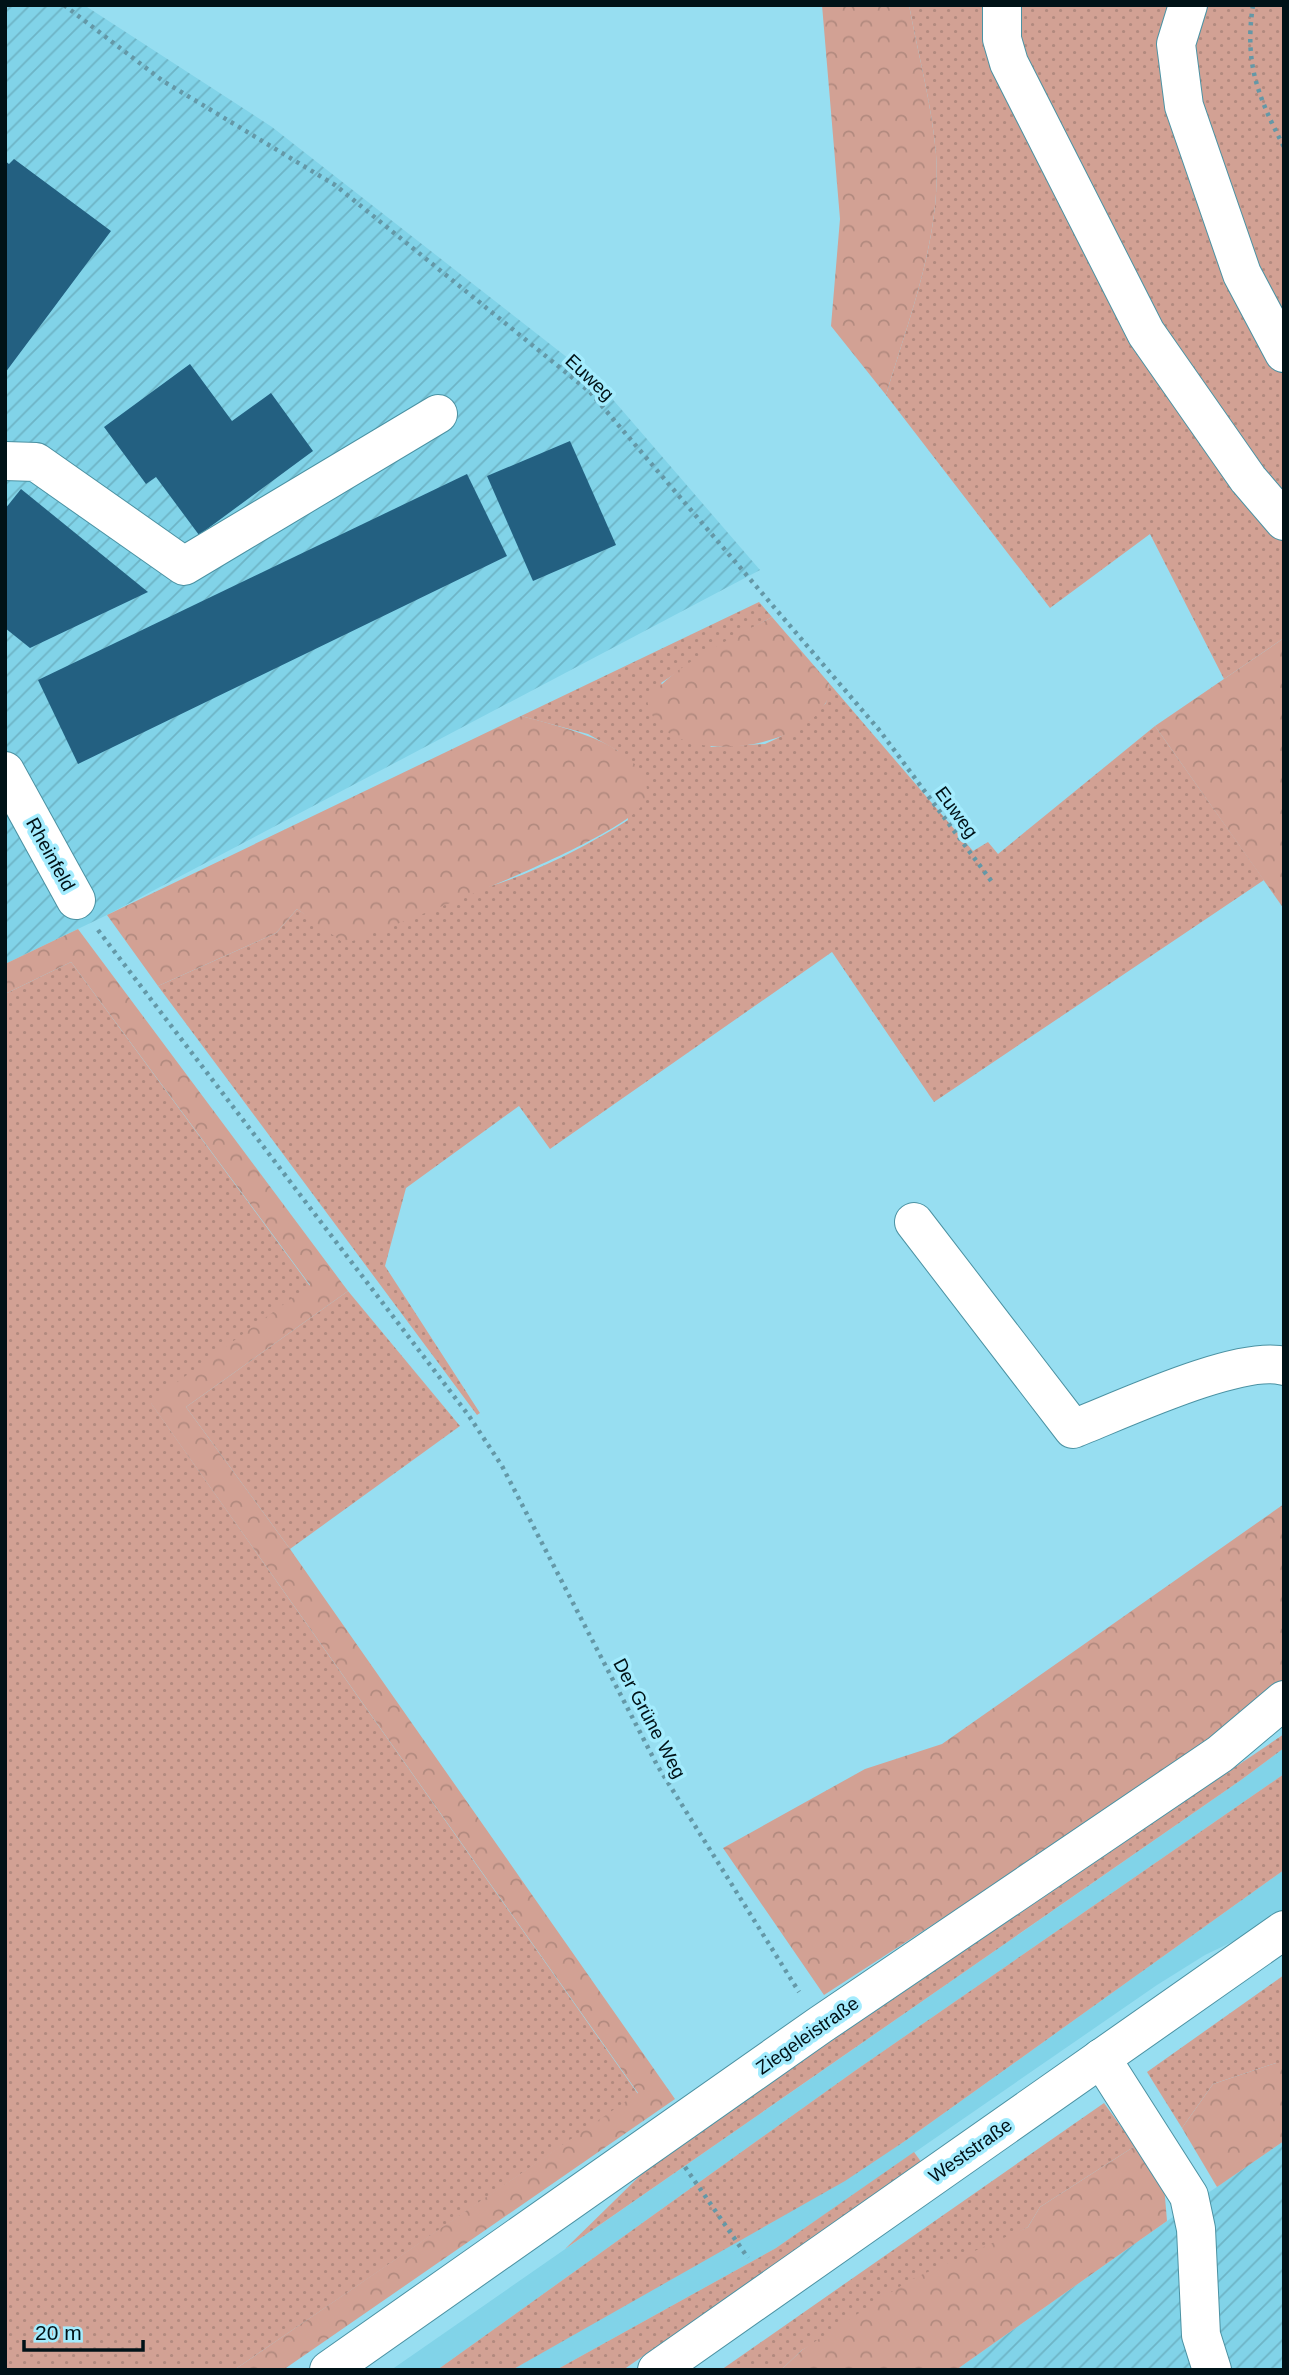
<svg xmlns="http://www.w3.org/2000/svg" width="1289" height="2375" viewBox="0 0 1289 2375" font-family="Helvetica,sans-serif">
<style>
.built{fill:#81d3e8}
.industrial{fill:url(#industrial-furrows)}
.grass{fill:url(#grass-dots)}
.forest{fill:url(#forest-crowns)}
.building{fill:#236081}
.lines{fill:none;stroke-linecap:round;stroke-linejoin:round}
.minor-casing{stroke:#4b92a3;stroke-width:40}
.path{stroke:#6498a7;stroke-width:4.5;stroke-dasharray:3.5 5;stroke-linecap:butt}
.minor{stroke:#fff;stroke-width:38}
.labels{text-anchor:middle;stroke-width:7;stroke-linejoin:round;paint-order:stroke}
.street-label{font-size:19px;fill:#001217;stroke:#a4ecfe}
</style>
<defs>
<pattern id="industrial-furrows" width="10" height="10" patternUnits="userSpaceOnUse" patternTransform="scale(1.75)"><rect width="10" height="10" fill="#81d3e8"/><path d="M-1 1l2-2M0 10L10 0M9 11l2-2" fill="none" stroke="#6eb4c6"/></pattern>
<pattern id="grass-dots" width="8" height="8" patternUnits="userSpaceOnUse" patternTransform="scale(1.75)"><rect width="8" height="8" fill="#d2a194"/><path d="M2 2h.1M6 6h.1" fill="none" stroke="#b28a7f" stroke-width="1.8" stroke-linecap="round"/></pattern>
<pattern id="forest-crowns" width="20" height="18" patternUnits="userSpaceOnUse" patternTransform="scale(1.75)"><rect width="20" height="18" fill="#d2a194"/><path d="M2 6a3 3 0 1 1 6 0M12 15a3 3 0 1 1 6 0" fill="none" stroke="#b28a7f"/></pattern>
</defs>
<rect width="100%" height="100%" fill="#97def1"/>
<g class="built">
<polygon points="1284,1748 1284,1774 856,2070 437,2370 391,2370 1241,1780"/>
<polygon points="1284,1870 1284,1917 1205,1955 1157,1985 776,2248 556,2370 512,2370 905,2141"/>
</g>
<g class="industrial">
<polygon points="5,5 84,5 272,127 596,380 760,570 107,915 5,964"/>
<polygon points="1284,2141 1284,2370 956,2370 1167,2221"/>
</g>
<g class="grass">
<path d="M909 5H1284V638L1224 679 1150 534 1050 608 886 395C909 318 942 235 936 154 932 105 918 54 909 5Z"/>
<path d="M759 602 772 617 708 652 661 683 711 747 765 744 778 738 810 720 826 703 829 683 973 851 988 842 998 854 1155 726 1264 880 934 1102 832 952 550 1149 519 1106 406 1188 385 1266 480 1413 477 1415 158 986 276 933 297 909 314 920C367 910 420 903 472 891 521 880 586 847 628 820L618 751 588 734 521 716Z"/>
<polygon points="71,962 310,1286 151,1403 638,2094 234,2370 5,2370 5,994"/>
<polygon points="348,1291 460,1426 290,1549 186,1407"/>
<polygon points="1284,1734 1284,1748 1241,1780 565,2249 657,2159"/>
<polygon points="1284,1774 1284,1870 905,2141 845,2181 512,2370 437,2370 856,2070"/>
<polygon points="1284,1975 1284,2063 1276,2063 1213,2084 1182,2128 1147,2072"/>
<polygon points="1104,2103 1135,2146 1040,2207 1028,2227 802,2350 781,2370 721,2370"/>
<polygon points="914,2152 922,2163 623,2370 556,2370 776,2248"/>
</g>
<g class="forest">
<path d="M822 5H909C918 54 932 105 936 154 942 235 909 318 886 395L831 326 840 219Z"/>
<path d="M772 617 829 683C828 689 829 699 825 704 795 754 659 769 647 700 679 661 729 640 772 617Z"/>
<polygon points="1284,638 1284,909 1155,726"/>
<path d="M521 716C557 726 651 745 647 796 644 834 387 927 345 944L297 909 276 933 158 986 107 915Z"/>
<polygon points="78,929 348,1291 186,1407 290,1549 675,2099 283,2370 234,2370 638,2093 150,1402 310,1285 71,962 5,994 5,964"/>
<polygon points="1284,1504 1284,1684 1136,1793 824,1995 723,1848 865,1769 942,1744"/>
<polygon points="1276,2063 1284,2063 1284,2141 1217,2187 1182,2128 1213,2084"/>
<polygon points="1135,2146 1164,2185 1167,2221 956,2370 781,2370 802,2350 910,2280 1028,2227 1040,2207"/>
</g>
<g class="building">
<polygon points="14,159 111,231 5,373 5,161 9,164"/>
<polygon points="190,364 232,421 271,393 313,451 199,535 156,477 146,484 104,427"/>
<polygon points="570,441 616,545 533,581 487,476"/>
<polygon points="467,474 507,556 78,764 38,680"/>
<polygon points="21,489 148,592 30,648 5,628 5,509"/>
</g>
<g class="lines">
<g class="minor-casing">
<g id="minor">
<polyline points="1002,5 1002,39 1009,63 1146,333 1248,479 1284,521"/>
<polyline points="1188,5 1176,44 1184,106 1242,274 1284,353"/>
<polyline points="5,461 36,462 184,566 438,414"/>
<polyline points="5,771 76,900"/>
<path d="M914 1222 1073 1429C1119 1411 1240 1354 1284 1366"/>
<polyline points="1101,2058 1189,2196 1196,2229 1201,2335 1212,2370"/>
<polyline points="329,2370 820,2025 1220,1754 1284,1700"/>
<polyline points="657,2370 1284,1930"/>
</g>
</g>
<g class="path">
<polyline points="64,5 163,81 335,185 590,392 880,731 992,882"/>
<path d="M1253 5C1244 63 1258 97 1284 147"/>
<polyline points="98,930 469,1416 502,1466 657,1765 799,1992"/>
<polyline points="685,2167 748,2258"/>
</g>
<use href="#minor" class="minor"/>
</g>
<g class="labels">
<g class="street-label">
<text transform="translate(590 377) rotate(43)" y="7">Euweg</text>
<text transform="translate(957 812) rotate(54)" y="7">Euweg</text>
<text transform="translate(51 854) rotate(61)" y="7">Rheinfeld</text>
<text transform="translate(650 1718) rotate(62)" y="7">Der Grüne Weg</text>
<text transform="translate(807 2035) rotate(-35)" y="7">Ziegeleistraße</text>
<text transform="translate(970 2150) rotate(-35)" y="7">Weststraße</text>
</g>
</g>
<rect width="1289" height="2375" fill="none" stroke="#001217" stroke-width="14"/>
<path d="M24 2340v10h119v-10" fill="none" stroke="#001217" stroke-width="3.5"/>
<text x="35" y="2340" font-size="21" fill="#001217" stroke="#a4ecfe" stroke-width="5" paint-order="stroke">20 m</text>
</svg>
